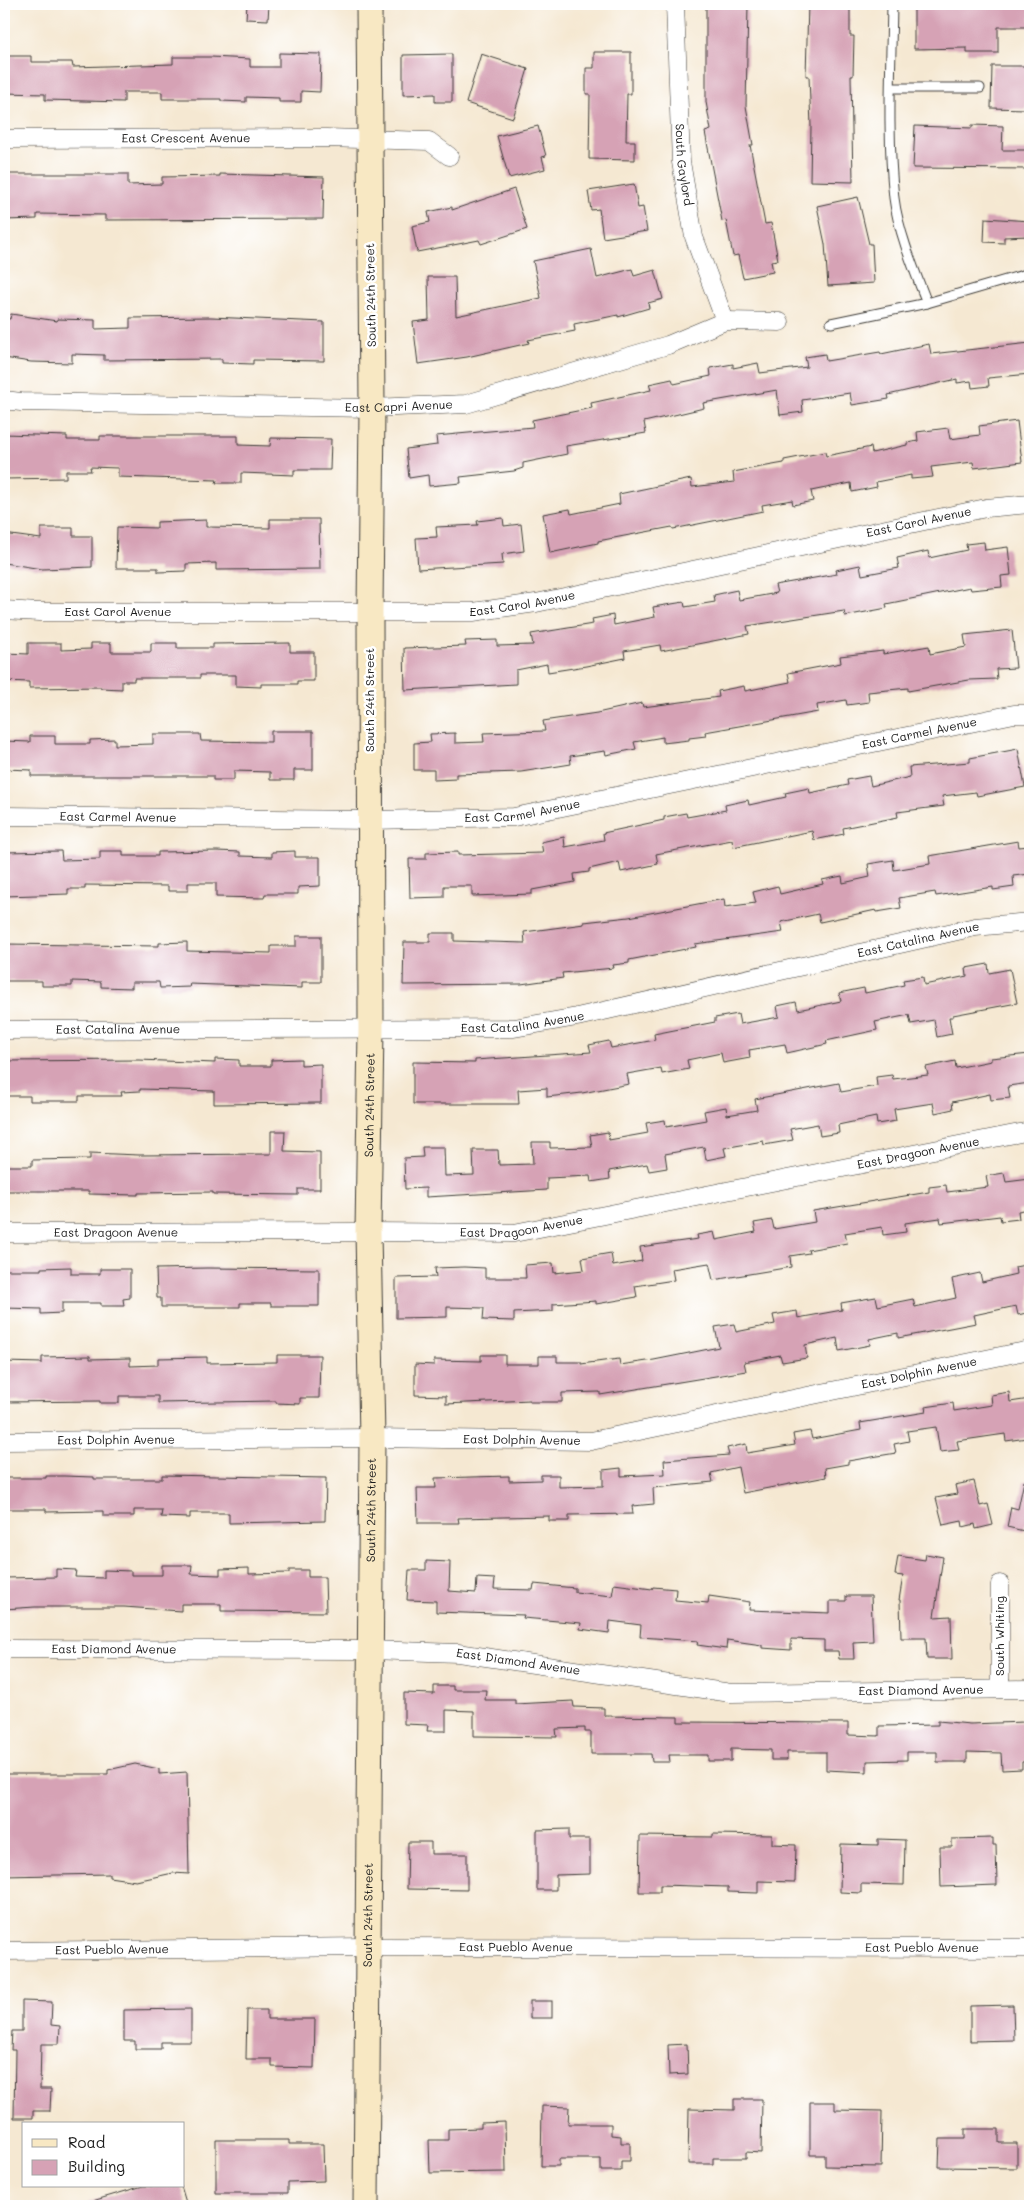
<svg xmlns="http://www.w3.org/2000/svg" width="1034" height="2210" viewBox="0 0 1034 2210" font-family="Mali,sans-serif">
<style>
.building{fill:#d6a2b5}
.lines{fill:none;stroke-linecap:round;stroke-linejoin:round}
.lane-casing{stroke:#3d3b37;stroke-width:11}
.street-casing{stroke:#3d3b37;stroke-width:19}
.secondary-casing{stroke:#3d3b37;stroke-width:27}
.lane{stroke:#fff;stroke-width:9}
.street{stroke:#fff;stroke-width:18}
.secondary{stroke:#f8e8c3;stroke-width:25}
.labels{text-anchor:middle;stroke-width:5;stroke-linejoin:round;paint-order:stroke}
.street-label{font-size:12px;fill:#1c1c1c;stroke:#fff}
</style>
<rect width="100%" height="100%" fill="#fff"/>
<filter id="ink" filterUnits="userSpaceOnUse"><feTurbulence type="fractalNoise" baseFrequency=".02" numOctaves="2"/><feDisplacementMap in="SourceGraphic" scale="10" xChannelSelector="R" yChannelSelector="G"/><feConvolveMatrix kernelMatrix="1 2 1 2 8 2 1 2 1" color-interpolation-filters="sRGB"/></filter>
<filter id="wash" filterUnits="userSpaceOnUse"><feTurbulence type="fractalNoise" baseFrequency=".0096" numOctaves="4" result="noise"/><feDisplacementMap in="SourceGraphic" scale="20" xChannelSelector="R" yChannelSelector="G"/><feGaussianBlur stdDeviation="1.12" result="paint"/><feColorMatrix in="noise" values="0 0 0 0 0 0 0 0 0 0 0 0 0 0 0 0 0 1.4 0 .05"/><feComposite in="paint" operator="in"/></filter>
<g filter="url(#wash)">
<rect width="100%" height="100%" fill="#f5e8d2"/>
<g id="blocks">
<g class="building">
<polygon points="247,4 269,4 268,20 246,19"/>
<polygon points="706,4 748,4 746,106 753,145 750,145 765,224 771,223 778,260 771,261 773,272 743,278 738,255 733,256 726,220 722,221 705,132 711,130 706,102"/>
<polygon points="808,4 850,4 850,36 854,36 853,76 851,76 853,182 810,181 811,126 809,76 806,76"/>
<polygon points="960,4 1030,4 1030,27 998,27 998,53 967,53 967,48 914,49 914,6"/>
<polygon points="594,52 631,52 631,94 627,94 626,141 635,141 635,160 589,159 590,94 586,94 586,68 594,68"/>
<polygon points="279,53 321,54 320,92 301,91 301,102 279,102 279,98 246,97 246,102 221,101 221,99 162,99 162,92 124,92 124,102 45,100 45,94 4,93 4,56 31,56 31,62 72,62 73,67 173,64 173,57 211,57 250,59 250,67 279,67"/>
<polygon points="452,54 452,102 435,102 435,94 403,95 403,55"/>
<polygon points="481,54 528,69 513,118 466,103"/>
<polygon points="992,66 1027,66 1026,109 991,108"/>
<polygon points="972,125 1003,126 1002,150 1030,150 1030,169 913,168 915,126 972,128"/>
<polygon points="538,126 546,156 542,157 545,169 509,178 497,136"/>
<polygon points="4,174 128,174 128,185 162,184 162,177 220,176 220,174 324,177 323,219 105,220 105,215 37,214 37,219 4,220"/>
<polygon points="634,184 638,208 643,207 647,231 603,238 599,209 591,210 588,191"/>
<polygon points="514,189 527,229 481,244 479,240 417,252 412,226 430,222 428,212 452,207 452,210"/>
<polygon points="858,197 869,244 872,244 874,283 828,286 825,244 817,206"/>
<polygon points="985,218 1030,221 1030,236 1004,237 1004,243 984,242"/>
<polygon points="591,249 597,278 632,269 634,276 655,270 663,299 648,303 649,308 618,317 618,315 574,324 575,331 528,340 529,343 467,357 418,364 413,322 429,320 428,277 455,277 456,316 541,298 533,261"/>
<polygon points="11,314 57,321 57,319 95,320 95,329 130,328 130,318 211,317 324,322 324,361 253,360 253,364 222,363 222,359 104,360 104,355 72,354 72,363 31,362 4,358 4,318 10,319"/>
<polygon points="1030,343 1030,374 988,378 989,386 972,388 971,381 957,383 957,379 888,395 889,399 852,405 850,393 802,400 803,412 780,415 777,390 703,403 704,408 644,422 646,433 566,446 567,454 523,463 523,468 514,471 460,477 461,483 429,486 428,475 409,478 406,449 437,445 436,436 533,427 532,420 592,408 591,403 651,390 649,384 672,379 674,384 711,376 710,368 733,364 733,368 758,363 760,373 807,367 805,357 825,354 826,361 880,352 881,354 929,344 931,354"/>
<polygon points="1017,421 1022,462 974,468 973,462 931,467 933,477 911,479 911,475 876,482 877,487 852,492 851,483 811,491 813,501 793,505 792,500 762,505 763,511 673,529 672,527 598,541 598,543 550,553 543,514 570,509 571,514 620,504 619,494 691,479 692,487 734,482 733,472 784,463 784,460 825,452 826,456 871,447 872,453 907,445 907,443 918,441 917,432 948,428 950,439 980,435 979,426"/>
<polygon points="4,434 67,436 67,440 100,440 100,436 238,436 238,445 270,446 271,438 331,439 330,470 294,470 294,475 241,473 241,483 216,483 217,480 118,477 118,468 90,467 91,471 66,471 66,478 4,479"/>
<polygon points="503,518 504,526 521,524 524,551 502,554 503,564 418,569 416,538 437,537 436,527 478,525 477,521"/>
<polygon points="270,519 319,519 320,569 216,570 216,563 186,564 186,571 158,572 158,568 116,568 117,527 157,528 157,522 206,520 206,527 270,528"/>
<polygon points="41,528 73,528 73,536 92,536 92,567 42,569 4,563 4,534 41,539"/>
<polygon points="984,542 985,550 1008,547 1011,575 1001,576 1002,587 971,590 970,587 886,604 887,608 845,616 844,611 747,626 749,634 661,651 660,645 624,651 625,658 586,666 548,672 547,664 516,670 516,684 405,690 404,648 466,646 465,641 497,640 497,646 533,645 531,634 593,624 592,619 613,615 614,625 655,617 653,607 684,602 685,607 715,602 714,595 737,590 739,600 777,593 775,585 837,574 836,570 860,565 862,575 899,568 897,558 928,551 929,558 967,550 966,544"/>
<polygon points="1012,630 1016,668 996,669 997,679 969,680 908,691 908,688 868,692 869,702 847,705 846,700 817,705 818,712 705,732 706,736 689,738 689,740 663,743 663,737 634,742 636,749 606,755 605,751 570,756 571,764 521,772 456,774 456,779 434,780 434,770 414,770 414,743 431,742 430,734 455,733 455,743 484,742 483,733 545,731 543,721 597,713 642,703 643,707 719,697 718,691 744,686 745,691 790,682 788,673 841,663 840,656 883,651 883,654 929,646 930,654 966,647 964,635"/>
<polygon points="28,643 61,643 61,650 91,649 91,643 111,643 111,652 151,652 151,643 177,643 177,648 213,648 213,644 290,643 290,652 314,652 314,681 297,681 297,684 261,684 261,687 236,686 236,675 200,675 200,678 134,678 134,681 122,681 122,689 101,688 101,687 29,688 29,682 4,681 4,653 28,654"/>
<polygon points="271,731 313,731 313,770 294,770 294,780 270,780 270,772 234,771 234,780 213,780 213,776 31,776 31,770 4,769 4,741 30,742 30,736 55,736 55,744 90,744 90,740 115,739 115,745 153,744 153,734 200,734 201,741 271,742"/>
<polygon points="1018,749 1025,787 977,796 976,792 942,796 944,806 897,812 898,817 843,828 844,834 814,840 812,831 733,847 732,840 656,854 658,864 621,872 619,862 589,869 589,872 574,874 575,882 532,890 532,894 472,896 472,886 444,886 444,897 410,898 409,859 426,859 426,853 458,852 458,855 543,853 541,842 564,837 565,847 604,840 603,833 664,820 664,817 686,813 687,817 726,810 725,805 748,800 749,805 786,797 785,793 809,788 810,793 848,785 847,780 869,776 871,786 910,777 909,767 970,762 970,758"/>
<polygon points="1018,841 1019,847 1030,846 1030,874 1013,876 1014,887 993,890 993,887 936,896 935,892 899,898 901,908 877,912 876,910 820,922 818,914 781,922 783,932 695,944 696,947 629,960 629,963 613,965 614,968 562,973 563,978 521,984 403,985 404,942 430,942 430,933 454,933 454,941 525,943 524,932 584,924 584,922 629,917 724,899 725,907 756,903 753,892 778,886 780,894 823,884 822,880 842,876 843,883 870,877 868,864 893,860 894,870 930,864 929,856"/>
<polygon points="61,851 62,860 100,859 100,851 123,851 123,856 158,856 158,852 217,851 240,852 240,856 272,857 272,852 295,851 295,857 320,857 320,886 298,887 298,894 265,894 264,898 216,897 216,883 188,883 188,891 168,891 168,886 85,885 85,889 68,889 68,894 4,896 4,852"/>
<polygon points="296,936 321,936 321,982 302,982 302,988 189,984 190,987 160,988 159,982 132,982 132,988 101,987 101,982 72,981 72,986 42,986 42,981 4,981 4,944 159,946 159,943 187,942 187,951 271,953 271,946 296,946"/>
<polygon points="988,964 989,973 1010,969 1017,1003 953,1015 953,1017 949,1017 952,1034 937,1037 934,1020 911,1024 909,1015 875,1022 877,1030 826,1041 827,1044 787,1053 785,1044 749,1050 750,1058 723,1063 721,1053 687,1060 689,1069 662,1074 661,1068 627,1074 629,1084 582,1093 547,1097 547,1088 518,1090 519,1104 413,1104 413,1062 475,1063 475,1060 591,1052 589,1045 609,1041 611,1048 655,1040 654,1034 715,1022 715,1018 738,1014 740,1024 779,1017 777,1006 796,1002 798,1010 841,1001 839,993 864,988 865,993 904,985 903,980 923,977 924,985 967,976 966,968"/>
<polygon points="1030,1054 1030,1083 1008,1086 1010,1098 991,1100 990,1094 952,1102 953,1109 935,1113 933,1103 894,1109 896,1121 877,1124 876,1117 838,1125 839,1133 820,1136 818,1124 790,1129 793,1140 764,1145 763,1141 724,1148 726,1156 706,1160 704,1147 665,1154 667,1168 649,1171 647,1164 609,1171 610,1179 591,1182 590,1176 547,1178 547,1190 426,1197 426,1188 405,1189 404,1158 423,1157 422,1147 444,1147 445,1176 474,1175 473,1150 498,1150 499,1165 533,1164 532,1142 550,1142 550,1148 592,1147 590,1135 608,1132 609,1140 648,1133 646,1123 665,1120 666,1127 706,1120 704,1111 726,1107 727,1115 757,1110 755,1099 839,1083 841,1092 877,1086 876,1077 892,1075 893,1079 928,1075 926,1067 955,1061 956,1068 991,1061 991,1058"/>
<polygon points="215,1059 239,1060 239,1066 271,1066 271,1060 301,1059 301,1065 321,1064 321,1103 214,1104 214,1091 140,1089 140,1091 121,1092 122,1096 79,1096 79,1101 30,1101 30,1096 4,1096 4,1061 139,1060 215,1063"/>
<polygon points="271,1131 285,1131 284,1151 320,1152 320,1189 298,1189 298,1195 213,1194 213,1192 138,1193 138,1195 89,1194 89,1191 4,1191 4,1166 32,1166 32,1160 90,1159 90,1153 139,1155 271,1154"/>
<polygon points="1004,1173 1006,1182 1030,1179 1030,1209 1018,1211 1019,1219 1001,1221 1000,1216 941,1223 940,1218 905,1223 906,1232 883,1235 882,1227 845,1233 847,1243 808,1250 809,1253 790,1256 791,1267 713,1280 709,1263 672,1269 674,1280 635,1286 637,1297 596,1304 596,1301 553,1304 553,1311 514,1313 514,1321 483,1320 484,1308 447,1307 447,1317 396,1318 396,1278 436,1277 435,1268 464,1267 485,1268 485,1278 526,1278 525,1265 553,1263 554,1273 584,1270 582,1258 611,1253 613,1266 642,1261 640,1247 698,1239 697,1235 714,1232 716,1240 756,1232 754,1223 772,1220 774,1229 815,1222 813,1211 929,1192 929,1187 946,1185 947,1192 988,1187 986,1176"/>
<polygon points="1030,1264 1030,1312 1018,1315 1016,1306 974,1315 976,1323 898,1338 898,1333 869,1339 870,1345 839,1351 837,1338 805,1345 807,1358 782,1362 780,1355 744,1362 746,1371 600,1395 600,1392 562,1393 562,1402 530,1402 530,1400 446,1404 446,1396 415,1395 415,1364 434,1365 434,1360 481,1361 481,1355 505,1355 505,1364 539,1364 539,1356 557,1356 557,1362 581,1362 581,1364 619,1359 620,1365 654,1360 719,1347 715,1327 734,1324 736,1332 775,1324 773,1315 797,1311 798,1318 842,1310 841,1303 876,1297 878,1306 913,1299 915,1307 956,1298 952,1279 980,1273 982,1282 1016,1274 1015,1267"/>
<polygon points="71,1267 71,1274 100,1274 100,1269 130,1269 130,1298 123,1299 124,1306 101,1306 101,1303 62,1303 62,1313 41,1314 41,1309 4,1308 4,1270 41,1270 41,1268"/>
<polygon points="207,1268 319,1269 319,1306 271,1306 271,1303 240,1303 240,1307 161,1307 161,1298 157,1298 156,1269"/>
<polygon points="277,1355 320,1355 319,1398 300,1398 300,1404 276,1403 276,1401 158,1403 158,1396 119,1396 119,1403 100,1403 100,1401 4,1402 4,1362 42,1363 42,1357 90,1356 90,1359 130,1358 130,1366 158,1365 158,1358 207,1357 207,1363 277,1362"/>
<polygon points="1009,1392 1010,1402 1030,1399 1030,1428 1026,1429 1027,1438 1006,1441 1005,1434 957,1441 959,1450 940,1452 936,1427 907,1431 909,1441 894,1444 896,1453 848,1461 848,1464 825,1468 826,1477 743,1493 738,1467 711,1473 713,1482 653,1488 654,1504 632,1506 633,1514 569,1515 569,1521 549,1521 549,1516 458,1518 459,1523 418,1523 417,1488 436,1488 435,1478 509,1476 509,1481 541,1480 541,1475 559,1475 559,1487 603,1486 603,1470 621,1468 621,1476 665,1474 664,1460 729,1455 727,1448 746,1444 747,1453 795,1445 793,1434 810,1431 812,1439 861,1430 860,1423 926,1412 925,1407 953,1403 954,1411 992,1405 991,1395"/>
<polygon points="162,1475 326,1478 325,1521 229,1523 229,1513 190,1513 190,1518 161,1517 162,1510 134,1510 134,1516 103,1516 103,1511 46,1512 46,1509 4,1509 4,1478 46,1478 46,1476 64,1476 94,1477 94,1479 162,1479"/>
<polygon points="974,1481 980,1506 988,1504 993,1525 976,1529 975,1524 963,1527 962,1521 943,1525 936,1498 957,1494 955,1485"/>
<polygon points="1024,1481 1030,1481 1030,1525 1025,1524 1024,1531 1007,1527 1011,1507 1018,1509"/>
<polygon points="926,1554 943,1557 934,1617 951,1616 952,1659 927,1659 926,1638 901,1638 900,1600 899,1600 903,1576 895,1575 898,1556 925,1560"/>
<polygon points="426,1561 450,1562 449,1591 476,1593 477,1578 495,1579 494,1589 533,1590 534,1584 575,1588 575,1592 612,1596 614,1584 652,1589 653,1587 676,1589 675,1600 708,1603 709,1596 750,1602 749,1610 830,1613 830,1601 846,1601 846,1596 871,1596 873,1641 853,1642 854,1659 839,1659 838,1651 824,1651 824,1640 791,1639 791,1650 762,1648 762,1645 727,1640 726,1649 697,1645 698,1641 640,1637 641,1625 610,1621 609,1633 580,1629 581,1623 523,1618 524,1615 436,1612 436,1601 407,1600 409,1570 426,1570"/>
<polygon points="162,1565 192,1565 191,1574 220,1575 220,1569 249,1568 249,1574 289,1573 289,1570 308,1570 308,1577 325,1577 326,1612 221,1611 221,1604 181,1604 181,1611 124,1607 35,1607 4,1609 4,1578 56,1577 56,1569 76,1570 75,1577 104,1578 104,1570 131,1571 131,1575 162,1575"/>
<polygon points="434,1686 453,1686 453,1690 486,1690 485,1700 515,1700 515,1704 573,1701 574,1707 604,1708 604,1716 678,1717 678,1722 848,1723 848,1735 879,1736 879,1726 938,1725 938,1721 970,1724 1024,1722 1024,1731 1030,1731 1030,1761 1022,1762 1022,1769 1002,1770 1001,1753 967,1752 967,1762 937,1762 937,1752 907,1752 907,1760 867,1761 867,1772 826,1770 826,1752 787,1752 787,1760 771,1760 771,1750 731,1749 731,1761 708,1761 708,1755 669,1755 670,1762 652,1762 651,1754 591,1754 591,1732 585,1732 585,1728 556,1729 557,1737 474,1736 474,1711 446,1710 446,1731 427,1731 428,1725 404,1724 404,1693 434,1694"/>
<polygon points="135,1764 159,1769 159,1774 187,1772 189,1874 173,1873 136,1881 109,1877 109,1874 4,1876 4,1774 108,1774 108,1770"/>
<polygon points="569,1829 569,1839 590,1839 590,1874 556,1875 556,1890 537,1890 537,1830"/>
<polygon points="713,1834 772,1835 772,1844 796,1845 795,1882 758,1881 758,1893 728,1892 728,1887 660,1885 660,1892 639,1892 640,1836 713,1837"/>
<polygon points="993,1838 993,1845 996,1845 997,1885 941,1887 940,1847 952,1847 952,1839"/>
<polygon points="878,1839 905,1840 904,1885 861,1884 861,1893 840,1892 841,1844 878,1845"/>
<polygon points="408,1842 431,1842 431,1854 467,1854 467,1890 407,1889"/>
<polygon points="22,2001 52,2002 51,2025 60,2026 59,2044 41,2044 40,2089 51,2089 50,2111 33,2111 33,2118 14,2118 15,2050 11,2050 12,2031 22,2031"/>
<rect x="530" y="2001" width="22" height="17"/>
<polygon points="1013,2005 1014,2040 970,2041 970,2006"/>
<polygon points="191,2009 191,2042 161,2042 161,2049 135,2049 135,2041 124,2041 124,2010"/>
<polygon points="247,2010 267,2010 267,2019 315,2019 314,2068 272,2067 272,2059 246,2059"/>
<polygon points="687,2044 688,2074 669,2075 668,2045"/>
<polygon points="734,2099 762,2099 761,2153 746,2152 746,2158 713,2158 713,2164 688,2164 689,2109 734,2110"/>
<polygon points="810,2102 835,2102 835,2110 882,2111 881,2167 825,2166 825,2155 810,2155"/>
<polygon points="542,2106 569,2107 568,2124 611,2124 611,2135 621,2136 621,2143 630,2143 630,2161 621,2161 621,2171 601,2171 601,2159 559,2159 559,2166 541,2166"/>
<polygon points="505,2122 506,2172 430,2173 429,2140 448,2140 448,2129 481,2128 481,2123"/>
<polygon points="965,2129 999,2129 999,2143 1017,2143 1017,2168 939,2167 940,2139 965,2139"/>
<polygon points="216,2140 289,2140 289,2144 323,2144 324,2181 288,2182 288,2193 216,2193"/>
<polygon points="143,2186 181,2186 187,2206 89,2206 89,2202"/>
</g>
</g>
</g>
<g filter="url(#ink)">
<use href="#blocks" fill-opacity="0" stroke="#3d3b37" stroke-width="1"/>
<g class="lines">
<g class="lane-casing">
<g id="lane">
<path d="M892 4C891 68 887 134 894 198 898 231 915 272 927 303"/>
<polyline points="891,88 980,88"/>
<polyline points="831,323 927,303 1030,273"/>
</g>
</g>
<g class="street-casing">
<g id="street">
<path id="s1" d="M675 4 681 162 694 237 725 321"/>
<path id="s2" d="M4 139 326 138 429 141 449 156"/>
<path id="s3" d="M4 400 21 402 372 408 466 404 668 345 725 321 780 322"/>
<path id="s4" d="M4 610 39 612H473L536 603 986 508 1030 504"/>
<path id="s5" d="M4 816 371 820 514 817 1014 714H1030"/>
<path id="s6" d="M4 1030 514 1028 577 1017 975 927 1030 922"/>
<path id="s7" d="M4 1233 368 1232 514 1233 1030 1131"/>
<path id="s8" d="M4 1441 372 1438 591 1441 1030 1350"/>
<polyline points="1000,1584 1000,1689"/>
<path id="s9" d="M4 1649 370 1650 458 1653 731 1693 1030 1689"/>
<path id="s10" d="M4 1951 366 1947 1030 1948"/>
</g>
</g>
<g class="secondary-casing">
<g id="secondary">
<path id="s11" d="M366 2206 372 1438 368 1232 371 1029 370 612 372 408 369 4"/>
</g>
</g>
<use href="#lane" class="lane"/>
<use href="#street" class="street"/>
<use href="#secondary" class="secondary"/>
</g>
</g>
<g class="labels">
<g class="street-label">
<text dy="4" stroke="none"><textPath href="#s2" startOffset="182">East Crescent Avenue</textPath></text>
<text dy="4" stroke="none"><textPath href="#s1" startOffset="161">South Gaylord</textPath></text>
<text transform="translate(371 295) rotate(-91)" y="4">South 24th Street</text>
<text dy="4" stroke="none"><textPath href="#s3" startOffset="395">East Capri Avenue</textPath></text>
<text dy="4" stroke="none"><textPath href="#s4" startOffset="924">East Carol Avenue</textPath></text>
<text dy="4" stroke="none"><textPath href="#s4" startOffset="519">East Carol Avenue</textPath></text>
<text dy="4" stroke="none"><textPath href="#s4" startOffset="114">East Carol Avenue</textPath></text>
<text transform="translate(370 700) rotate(-90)" y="4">South 24th Street</text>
<text dy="4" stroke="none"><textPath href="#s5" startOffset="924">East Carmel Avenue</textPath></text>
<text dy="4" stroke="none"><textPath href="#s5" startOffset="519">East Carmel Avenue</textPath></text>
<text dy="4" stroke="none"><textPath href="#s5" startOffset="114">East Carmel Avenue</textPath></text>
<text dy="4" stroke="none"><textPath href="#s6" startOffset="924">East Catalina Avenue</textPath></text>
<text dy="4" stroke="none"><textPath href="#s6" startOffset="519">East Catalina Avenue</textPath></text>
<text dy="4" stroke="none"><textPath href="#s6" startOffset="114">East Catalina Avenue</textPath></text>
<text dy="4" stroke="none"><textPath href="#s11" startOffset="1101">South 24th Street</textPath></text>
<text dy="4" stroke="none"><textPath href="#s7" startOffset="922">East Dragoon Avenue</textPath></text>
<text dy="4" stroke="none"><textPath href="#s7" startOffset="518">East Dragoon Avenue</textPath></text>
<text dy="4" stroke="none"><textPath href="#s7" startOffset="112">East Dragoon Avenue</textPath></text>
<text dy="4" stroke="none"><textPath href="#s8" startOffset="922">East Dolphin Avenue</textPath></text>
<text dy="4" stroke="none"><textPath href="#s8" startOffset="112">East Dolphin Avenue</textPath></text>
<text dy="4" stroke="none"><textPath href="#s8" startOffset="518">East Dolphin Avenue</textPath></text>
<text dy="4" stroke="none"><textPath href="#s11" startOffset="696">South 24th Street</textPath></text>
<text transform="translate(1000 1636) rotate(-90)" y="4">South Whiting</text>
<text dy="4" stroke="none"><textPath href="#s9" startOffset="110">East Diamond Avenue</textPath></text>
<text dy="4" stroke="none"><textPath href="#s9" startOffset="515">East Diamond Avenue</textPath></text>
<text dy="4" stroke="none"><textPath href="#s9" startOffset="920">East Diamond Avenue</textPath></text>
<text dy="4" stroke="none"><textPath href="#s11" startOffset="291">South 24th Street</textPath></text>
<text dy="4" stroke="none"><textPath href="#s10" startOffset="512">East Pueblo Avenue</textPath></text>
<text dy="4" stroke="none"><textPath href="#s10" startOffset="918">East Pueblo Avenue</textPath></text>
<text dy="4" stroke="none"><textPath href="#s10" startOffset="108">East Pueblo Avenue</textPath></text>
</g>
</g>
<rect width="1034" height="2210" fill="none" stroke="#fff" stroke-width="20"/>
<rect x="22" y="2122" width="162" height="65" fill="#ffffff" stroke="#a4a4a4"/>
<rect x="32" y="2139" width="25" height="8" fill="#f8e8c3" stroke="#a4a4a4"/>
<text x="68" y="2148" font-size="15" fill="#1c1c1c">Road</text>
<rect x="32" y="2160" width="25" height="15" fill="#d6a2b5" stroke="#a4a4a4"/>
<text x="68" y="2172" font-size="15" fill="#1c1c1c">Building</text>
</svg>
